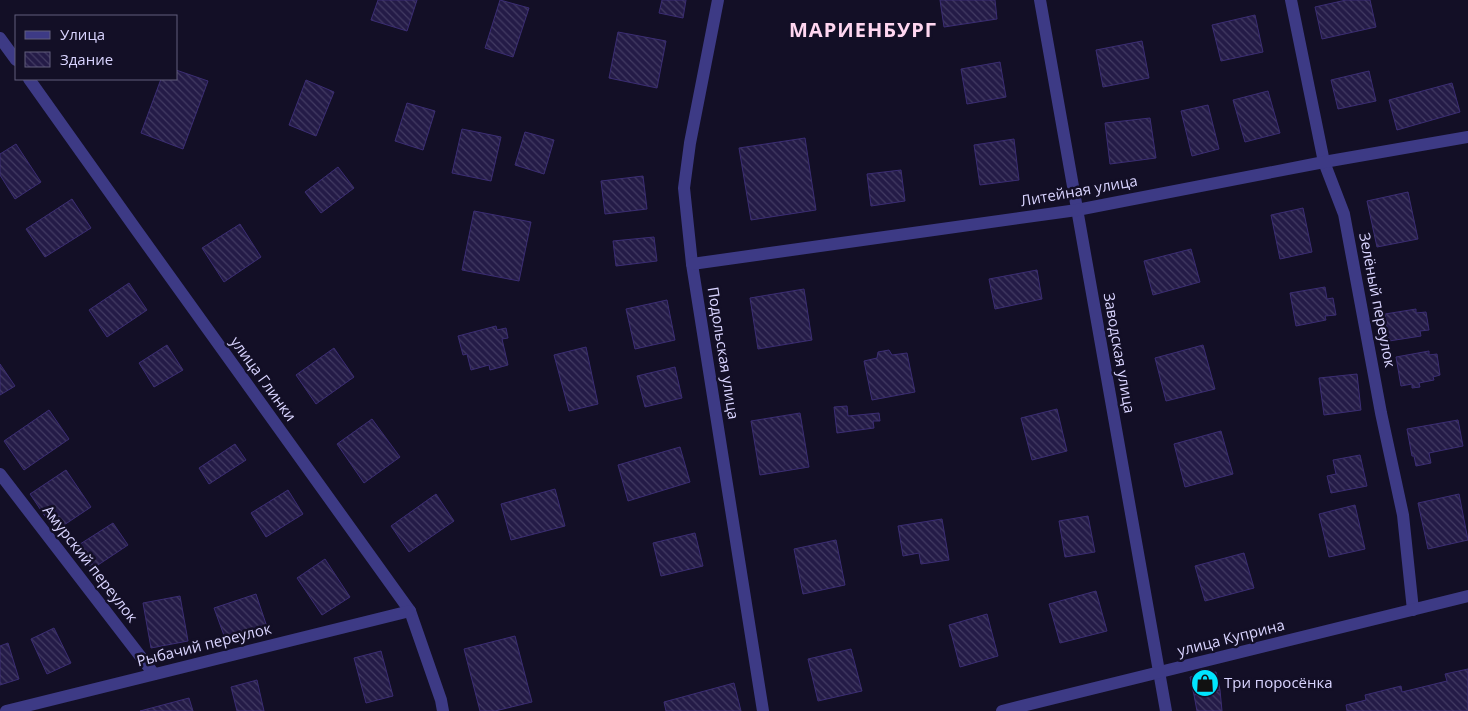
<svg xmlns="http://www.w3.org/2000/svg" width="1468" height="711" viewBox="0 0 1468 711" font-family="'Open Sans',sans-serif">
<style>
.building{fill:url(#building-back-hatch);stroke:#3b2d73}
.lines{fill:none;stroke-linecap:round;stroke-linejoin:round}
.minor{stroke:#3d3a85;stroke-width:12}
.tertiary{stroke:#3d3a85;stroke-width:12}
.labels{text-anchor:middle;stroke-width:5;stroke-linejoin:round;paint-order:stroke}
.street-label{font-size:15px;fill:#d9d4ff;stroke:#130f26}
.poi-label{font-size:15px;fill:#d9d4ff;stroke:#130f26;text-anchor:start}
.district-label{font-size:20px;font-weight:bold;letter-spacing:1px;fill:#ffd6f0;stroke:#130f26}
</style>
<defs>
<pattern id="building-back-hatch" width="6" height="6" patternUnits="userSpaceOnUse" patternTransform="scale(1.25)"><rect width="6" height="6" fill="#241b47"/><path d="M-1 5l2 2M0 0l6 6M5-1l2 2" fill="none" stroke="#433b63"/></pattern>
</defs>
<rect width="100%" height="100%" fill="#130f26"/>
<g class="building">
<polygon points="378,0 417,0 407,31 371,20"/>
<polygon points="500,0 529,8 513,57 485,48"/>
<polygon points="662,0 686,0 683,18 659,13"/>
<polygon points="940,0 995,0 997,19 944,27"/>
<polygon points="1346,0 1370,0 1376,27 1322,39 1315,7"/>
<polygon points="1255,15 1263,52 1221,61 1212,25"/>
<polygon points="618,32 666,41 657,88 609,78"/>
<polygon points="1142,41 1149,78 1103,87 1096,50"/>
<polygon points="1000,62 1006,97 967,104 961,69"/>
<polygon points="176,70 208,81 183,149 141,133 161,79 176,79"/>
<polygon points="1369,71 1376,101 1338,109 1331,80"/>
<polygon points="306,80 334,92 316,136 289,125"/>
<polygon points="1452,83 1460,112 1397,130 1389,100"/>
<polygon points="1268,91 1280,133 1245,142 1233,100"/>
<polygon points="407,103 435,111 423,150 395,141"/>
<polygon points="1208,105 1219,149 1192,156 1181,111"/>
<polygon points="1150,118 1156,158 1110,164 1105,123"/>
<polygon points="462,129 501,137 491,181 452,173"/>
<polygon points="525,132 554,140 544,174 515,165"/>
<polygon points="805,138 816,210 751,220 739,148"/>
<polygon points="1014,139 1019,180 980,185 974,145"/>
<polygon points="16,144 41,182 15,199 0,175 0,154"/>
<polygon points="338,167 354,188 321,213 305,192"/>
<polygon points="901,170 905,201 871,206 867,174"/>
<polygon points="643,176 647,209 605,214 601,181"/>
<polygon points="1408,192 1418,239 1377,247 1367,201"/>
<polygon points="72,199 91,228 45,257 26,229"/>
<polygon points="1303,208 1312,252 1280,259 1271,215"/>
<polygon points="474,211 531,222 519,281 462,270"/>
<polygon points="240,224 261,257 224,282 202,248"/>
<polygon points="654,237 657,261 616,266 613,241"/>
<polygon points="1191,249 1200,282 1153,295 1144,261"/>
<polygon points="1037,270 1042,299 995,309 989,279"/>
<polygon points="129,283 147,310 107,337 89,310"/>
<polygon points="1325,287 1327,299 1333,298 1336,315 1325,316 1326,320 1296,326 1290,293"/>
<polygon points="804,289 812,340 758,349 750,298"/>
<polygon points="667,300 675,340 635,349 626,309"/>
<polygon points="1416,309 1416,313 1426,312 1429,330 1420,331 1421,336 1389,341 1385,314"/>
<polygon points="496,326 497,330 506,328 508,338 502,339 508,365 490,370 489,365 471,370 467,354 463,355 458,336"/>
<polygon points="167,345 183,370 154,387 139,363"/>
<polygon points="1203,345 1215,389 1166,401 1155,358"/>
<polygon points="586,347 598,404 569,411 554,355"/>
<polygon points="334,348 354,377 316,404 296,375"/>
<polygon points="889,350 892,355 907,353 915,392 872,400 864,361 877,358 878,352"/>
<polygon points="1429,351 1429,355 1437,354 1440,375 1433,377 1434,380 1419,383 1420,387 1412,388 1412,384 1401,386 1396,357"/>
<polygon points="0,364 15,386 0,395"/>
<polygon points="675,367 682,398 645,407 637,376"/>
<polygon points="1357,374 1361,410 1324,415 1319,378"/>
<polygon points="847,406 848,416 879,413 880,421 873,421 874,428 837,433 834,407"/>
<polygon points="1057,409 1067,451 1032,460 1021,418"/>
<polygon points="49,410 69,439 24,470 4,441"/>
<polygon points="800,413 809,467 760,475 751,421"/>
<polygon points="372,419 400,457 364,483 337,444"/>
<polygon points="1458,420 1463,446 1429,453 1431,463 1416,466 1414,456 1412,456 1407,429"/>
<polygon points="1221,431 1233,474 1185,487 1174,444"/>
<polygon points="235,444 246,460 209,484 199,468"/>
<polygon points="680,447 690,482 628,501 618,465"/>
<polygon points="1360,455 1367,486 1331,493 1327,476 1336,474 1333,460"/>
<polygon points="66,470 91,507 55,531 30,494"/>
<polygon points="555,489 565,526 511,540 501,504"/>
<polygon points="288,490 303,514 266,537 251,513"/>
<polygon points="436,494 454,521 409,552 391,526"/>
<polygon points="1459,494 1468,540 1428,549 1418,503"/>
<polygon points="1355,505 1365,549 1329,557 1319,514"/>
<polygon points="1088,516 1095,552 1065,557 1059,521"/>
<polygon points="942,519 949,560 921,564 919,553 903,556 898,526"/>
<polygon points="113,523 128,545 92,569 77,546"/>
<polygon points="695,533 703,566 661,576 653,543"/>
<polygon points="836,540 845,585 803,594 794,549"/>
<polygon points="1244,553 1254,588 1205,601 1195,566"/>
<polygon points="325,559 350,597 322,615 297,578"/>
<polygon points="1096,591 1107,631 1060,643 1049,604"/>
<polygon points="256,594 267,627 226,641 214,608"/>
<polygon points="180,596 188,641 151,648 143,603"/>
<polygon points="987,614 998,656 960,667 949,625"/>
<polygon points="54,628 71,663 47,674 31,639"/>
<polygon points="515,636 532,702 495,711 480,711 464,649"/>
<polygon points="8,643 19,679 0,685 0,646"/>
<polygon points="851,649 862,691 818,701 808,659"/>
<polygon points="381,651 393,696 366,703 354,658"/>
<polygon points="1468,669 1468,711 1347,711 1346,705 1366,700 1365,695 1401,686 1402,692 1447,681 1445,674"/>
<polygon points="1216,672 1220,690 1194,695 1190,677"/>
<polygon points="257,680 264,711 237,711 231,687"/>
<polygon points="734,683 741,711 666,711 664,702"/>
<polygon points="1220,690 1222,711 1197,711 1194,695"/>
<polygon points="189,698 193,711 140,711"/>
</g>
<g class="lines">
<g class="minor">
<polyline points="718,0 690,143 684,188 692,264 763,711"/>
<polyline points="1040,0 1166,711"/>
<polyline points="1291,0 1324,162 1344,214 1381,413 1403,515 1413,610"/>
<polyline points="0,38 16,60"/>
<polyline points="29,79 135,228 410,611 441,700 443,711"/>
<polyline points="692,264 1077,210 1324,162 1468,137"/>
<polyline points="0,474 154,674"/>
<polyline points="6,711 410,611"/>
</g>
<polyline class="tertiary" points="1002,711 1468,596"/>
</g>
<defs>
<g id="shop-disc" transform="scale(1.4375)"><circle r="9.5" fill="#00e5ff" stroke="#130f26"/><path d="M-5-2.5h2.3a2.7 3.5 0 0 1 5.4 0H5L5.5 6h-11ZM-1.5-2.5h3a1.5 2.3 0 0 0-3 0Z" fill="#111"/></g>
</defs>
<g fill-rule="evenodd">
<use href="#shop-disc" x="1205" y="683"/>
</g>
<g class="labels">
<g class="street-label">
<text transform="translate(1079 191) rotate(-10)" y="5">Литейная улица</text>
<text transform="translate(1377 300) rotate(79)" y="5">Зелёный переулок</text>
<text transform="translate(723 353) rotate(81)" y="5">Подольская улица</text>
<text transform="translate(1119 353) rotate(80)" y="5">Заводская улица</text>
<text transform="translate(263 379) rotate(54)" y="5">улица Глинки</text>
<text transform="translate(90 564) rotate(52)" y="5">Амурский переулок</text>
<text transform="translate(1231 638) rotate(-14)" y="5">улица Куприна</text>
<text transform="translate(204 645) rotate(-14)" y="5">Рыбачий переулок</text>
</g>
<g class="poi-label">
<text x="1224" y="688">Три поросёнка</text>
</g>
<g class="district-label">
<text x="863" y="37">МАРИЕНБУРГ</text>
</g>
</g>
<rect x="15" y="15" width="162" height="65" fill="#130f26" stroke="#625e7d"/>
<rect x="25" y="31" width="25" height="8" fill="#3d3a85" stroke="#625e7d"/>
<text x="60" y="40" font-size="15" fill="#d9d4ff">Улица</text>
<rect x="25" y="52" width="25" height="15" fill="url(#building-back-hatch)" stroke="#625e7d"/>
<text x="60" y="65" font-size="15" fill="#d9d4ff">Здание</text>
</svg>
